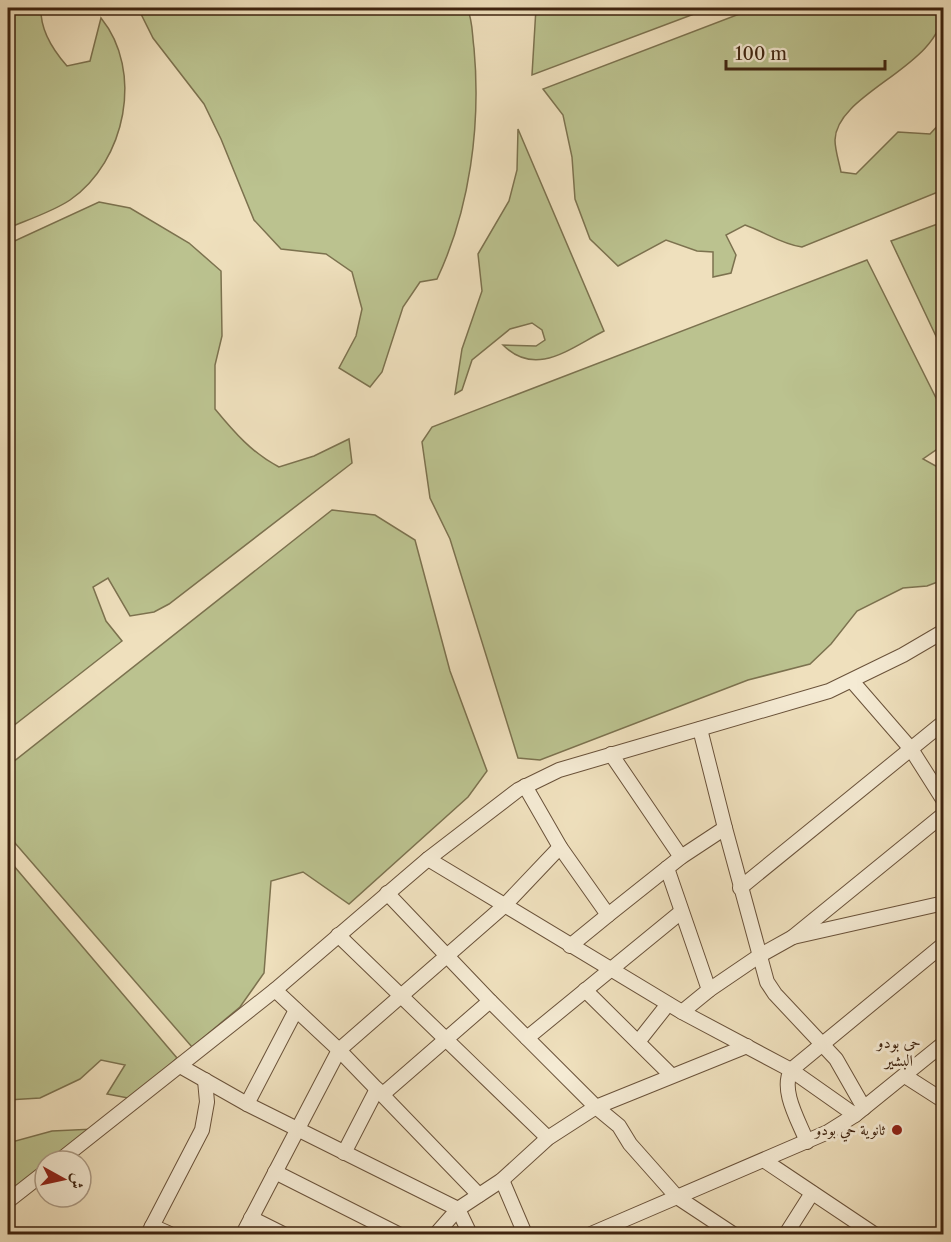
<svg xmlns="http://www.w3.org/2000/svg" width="951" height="1242" viewBox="0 0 951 1242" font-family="'Libre Caslon Text',Amiri,serif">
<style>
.green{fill:#bbc28f;stroke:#7c724f;stroke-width:1.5}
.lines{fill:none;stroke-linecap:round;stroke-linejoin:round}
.minor-casing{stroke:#6a523a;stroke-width:16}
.minor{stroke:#f5ebd4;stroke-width:14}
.poi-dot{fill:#8f2418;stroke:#f5ebd4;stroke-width:2}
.labels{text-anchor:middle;stroke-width:6;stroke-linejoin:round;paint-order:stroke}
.poi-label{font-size:15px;fill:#3e230f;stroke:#f5ebd4;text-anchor:end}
.neighbourhood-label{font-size:16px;fill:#3e230f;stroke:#f5ebd4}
</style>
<rect width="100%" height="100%" fill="#efe0bd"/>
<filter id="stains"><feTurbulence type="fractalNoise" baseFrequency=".00333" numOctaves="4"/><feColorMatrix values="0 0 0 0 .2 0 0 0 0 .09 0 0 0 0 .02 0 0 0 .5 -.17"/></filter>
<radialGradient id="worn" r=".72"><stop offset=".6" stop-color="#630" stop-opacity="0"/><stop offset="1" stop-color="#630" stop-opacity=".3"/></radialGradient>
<g class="green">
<path d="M8 8H41C40 30 52 49 67 66L90 61 101 18C144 71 126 161 70 200 52 212 27 220 8 228Z"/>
<path d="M138 8H467C473 20 472 35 474 48 481 125 470 209 437 279L420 282 403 307 382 372 370 387 339 368 356 336 362 309 352 272 326 254 281 249 254 220 221 139 204 104 153 38Z"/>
<polygon points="536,8 710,8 532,75"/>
<path d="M755 8H943C944 66 836 92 835 140 835 150 839 162 841 172L856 174 898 132 930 134 943 120V190L802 247C781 244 765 232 745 225L726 235 736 255 731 273 713 277V252L697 251 666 240 618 266 590 239 575 199 572 157 563 115 543 89Z"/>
<path d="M518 129 604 331C570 348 536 378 503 345L536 346 545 340 542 330 532 323 510 329 472 360 462 390 455 394 462 349 482 291 478 254 509 201 517 170Z"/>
<path d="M99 202 130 208 189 243 221 271 222 336 215 365V409C234 432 252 453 279 467L314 456 349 439 352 463 169 604 154 612 130 616 108 578 93 587 106 621 122 641 8 730V244Z"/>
<polygon points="943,222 944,222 943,351 891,241"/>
<polygon points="867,260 943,412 943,445 923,459 943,470 943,580 927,586 903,588 857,611 831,644 810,664 748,680 540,760 518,758 450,539 430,498 422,442 432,427"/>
<polygon points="332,510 375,515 415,540 450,671 487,771 468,797 349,904 303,872 271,881 264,973 240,1007 192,1047 8,835 8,766"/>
<polygon points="8,859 177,1058 138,1096 128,1098 107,1094 125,1065 101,1060 80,1079 40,1098 8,1100"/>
<polygon points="93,1129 51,1161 45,1161 45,1165 8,1193 8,1143 52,1131"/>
</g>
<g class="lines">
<g class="minor-casing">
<g id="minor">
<polyline points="852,681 911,749 944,801"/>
<polyline points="611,754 681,857"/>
<polyline points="525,786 560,847 608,915 681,857 725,828 700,729"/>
<polyline points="725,828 767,982 775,994 836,1059 864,1108"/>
<polyline points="428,859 682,1012 791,1070 855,1115"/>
<polyline points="667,868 709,990 682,1012"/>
<polyline points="740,888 944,722"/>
<polyline points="387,893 490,1001 596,1107 619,1126 630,1144 677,1197 733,1234"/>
<polyline points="338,935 548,1138"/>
<polyline points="793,937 944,814"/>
<polyline points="570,946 608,915"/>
<polyline points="275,990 339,1050 479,1195"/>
<polyline points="585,990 671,1075"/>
<polyline points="709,990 759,956 793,937 944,903"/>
<polyline points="296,1010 247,1104 458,1209 470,1234"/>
<polyline points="527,1038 681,912"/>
<polyline points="638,1042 668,1004"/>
<polyline points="180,1066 247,1104"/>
<polyline points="905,1076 944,1101"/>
<polyline points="383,1094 490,1001"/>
<path d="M807 1142C799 1121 780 1091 791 1070L944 944"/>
<polyline points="344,1153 377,1089"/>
<polyline points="59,1161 275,990 428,859 518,790 559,770 829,691 903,655 944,631"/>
<polyline points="765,1161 874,1234"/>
<polyline points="275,1172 398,1234"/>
<polyline points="502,1180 525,1234"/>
<polyline points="8,1201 45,1172"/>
<polyline points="251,1218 283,1234"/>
<polyline points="152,1226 170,1234"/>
<polyline points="148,1234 202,1130 207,1102 205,1080"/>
<polyline points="243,1234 339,1050 504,906 560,847"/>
<polyline points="436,1234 458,1209 502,1180 548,1138 596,1107 747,1046"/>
<polyline points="591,1234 828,1132 855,1115 944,1043"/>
<polyline points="786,1234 812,1193"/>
</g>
</g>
<use href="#minor" class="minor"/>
</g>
<circle class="poi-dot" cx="897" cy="1130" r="6"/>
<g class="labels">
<g class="poi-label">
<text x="885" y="1135">ثانوية حي بودو</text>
</g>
<g class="neighbourhood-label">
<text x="899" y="1048">حي بودو<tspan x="899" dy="18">البشير</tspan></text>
</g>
</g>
<rect width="951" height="1242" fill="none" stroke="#efe0bd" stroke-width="30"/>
<rect x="9" y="9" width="933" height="1224" fill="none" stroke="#3e230f" stroke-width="3"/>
<rect x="15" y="15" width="921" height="1212" fill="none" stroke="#3e230f" stroke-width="1.5"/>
<g transform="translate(63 1179) rotate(98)"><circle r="28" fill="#f5ebd4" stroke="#ac9b85" stroke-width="1.5"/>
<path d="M0-4.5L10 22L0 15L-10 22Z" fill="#8f2418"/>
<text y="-9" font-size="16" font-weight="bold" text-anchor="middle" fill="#3e230f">ش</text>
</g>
<path d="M726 60v9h159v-9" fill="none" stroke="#3e230f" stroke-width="3"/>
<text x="735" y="60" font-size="18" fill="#3e230f" stroke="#f5ebd4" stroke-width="4.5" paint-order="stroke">100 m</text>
<rect width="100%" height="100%" filter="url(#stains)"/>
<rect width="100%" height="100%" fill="url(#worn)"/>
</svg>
